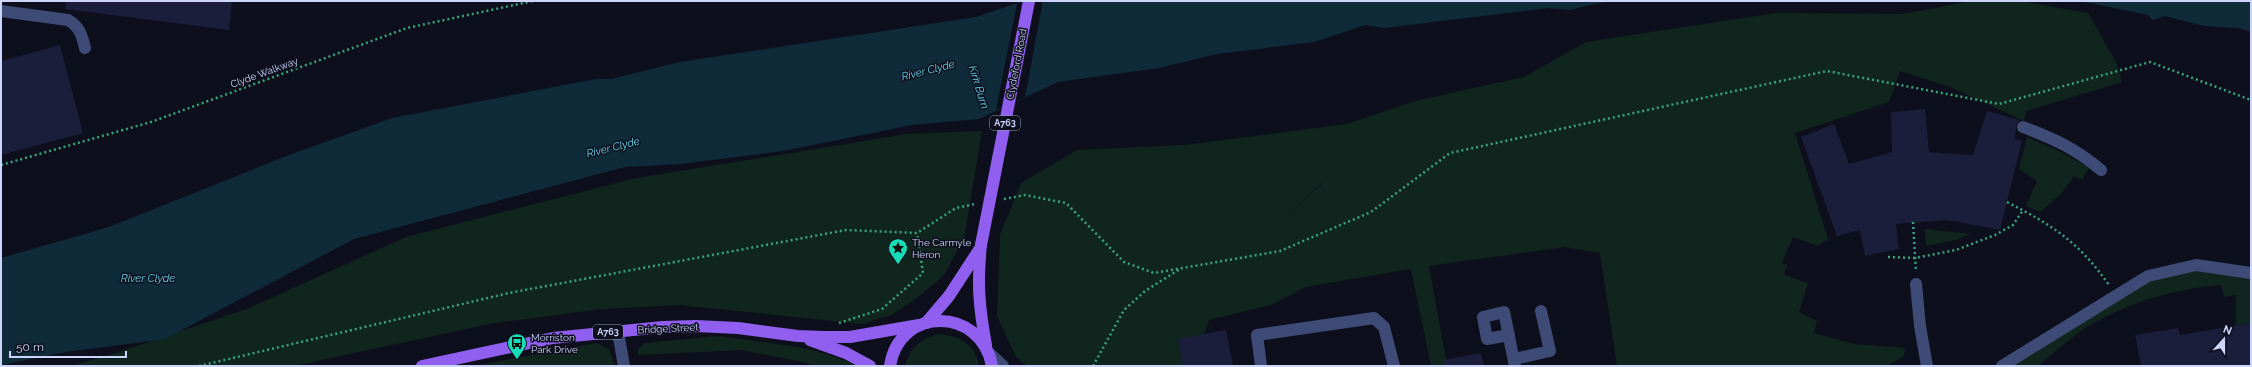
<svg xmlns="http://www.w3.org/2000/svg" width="2252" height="367" viewBox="0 0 2252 367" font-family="Raleway,sans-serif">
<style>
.green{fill:#11251f;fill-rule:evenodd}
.water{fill:#0f2b39}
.pier{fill:#0d0f1c}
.building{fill:#1b1e3b}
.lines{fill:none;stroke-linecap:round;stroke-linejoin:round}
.path{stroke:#39a37e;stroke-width:2.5;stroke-dasharray:2 3;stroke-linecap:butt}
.minor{stroke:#3d4b76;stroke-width:12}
.major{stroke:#905fef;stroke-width:12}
.major-bridge{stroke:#905fef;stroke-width:12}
.labels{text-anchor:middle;stroke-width:3;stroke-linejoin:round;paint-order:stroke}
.shield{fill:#0d0f1c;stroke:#939ab7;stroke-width:1}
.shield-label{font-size:9px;font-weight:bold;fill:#cdd5fa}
.street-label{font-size:10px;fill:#cdd5fa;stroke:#0d0f1c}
.poi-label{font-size:10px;fill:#cdd5fa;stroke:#0d0f1c;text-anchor:start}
.water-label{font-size:11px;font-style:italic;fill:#66d7ef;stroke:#0d0f1c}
</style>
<rect width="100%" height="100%" fill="#0d0f1c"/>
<g class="green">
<path d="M1972 1H2020L2088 13 2116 62 2122 82 2026 111 2024 121 1950 87 1900 71 1889 102 1795 133 1828 239 1818 246 1793 237 1782 263 1787 265 1784 275 1808 283 1799 312 1817 321 1814 333 1854 344 1905 348 1904 356 1887 366H1617L1600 253 1565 247 1429 266 1447 366H1431L1411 269 1306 287 1271 305 1209 320 1204 334 1183 366H1027L1016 357 997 316 1000 235 1021 183 1077 150 1184 145 1347 124 1415 101 1524 77 1586 42 1776 13 1903 14ZM1323 183 1275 226 1322 183Z"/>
<polygon points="982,131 964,239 944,275 917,298 892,315 862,324 679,305 602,309 494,323 294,366 71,366 113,354 249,308 406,237 632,179 906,134"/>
<polygon points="2027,137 2063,153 2089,168 2082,180 2074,176 2062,193 2040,212 2026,206 2037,181 2019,169"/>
<polygon points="1925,229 1971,234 1956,240 1926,246"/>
<path d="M2196 265 2251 273V323L2236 326V295L2224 297 2221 285C2179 288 2137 300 2099 320 2077 331 2057 350 2038 366H2002L2148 276Z"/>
<path d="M938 334C958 335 976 344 979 366H905C910 348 920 339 938 334Z"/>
<path d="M718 336C764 343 816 345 857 366H811L808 363 741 350 638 355V349L645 343Z"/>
<polygon points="596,343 609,349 615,366 474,366"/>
</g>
<g class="water">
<polygon points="1023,1 1609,1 1569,10 1548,8 1384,28 1365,25 1314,42 1217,54 1159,68 1058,82 979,119 912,125 783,151 680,164 625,167 354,239 165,339 66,352 1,365 1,258 109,227 289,155 392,118 596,79 611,79 680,62 976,17"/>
<polygon points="2080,1 2251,1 2251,32 2239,28 2204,26 2165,16 2153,20 2148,15"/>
</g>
<polygon class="pier" points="1023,1 1043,1 1025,97 996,110 1017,3"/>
<g class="building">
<polygon points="66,1 232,1 229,30 65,9"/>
<polygon points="60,45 83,133 1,155 1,61"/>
<polygon points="1925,109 1929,152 1973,155 1987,111 2019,120 2016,125 2015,139 2022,141 2000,230 1947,220 1896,224 1899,249 1865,256 1860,230 1837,236 1801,137 1834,124 1849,164 1892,152 1891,112"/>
<polygon points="2251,323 2251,366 2141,366 2135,335 2178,328 2180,335"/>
<polygon points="1226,330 1233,366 1183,366 1178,339"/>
<polygon points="1481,353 1484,366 1444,366 1443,360"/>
</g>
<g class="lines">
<g class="path">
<polyline points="1,165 151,122 407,28 533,1"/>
<polyline points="1004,199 1025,195 1066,203 1124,262 1154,273 1280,251 1371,212 1450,153 1827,71 1999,104 2150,62 2251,100"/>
<path d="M2007 202C2052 225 2079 242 2109 285"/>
<polyline points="1913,222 1916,272"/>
<polyline points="1888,257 1915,258 1956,250 1995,235 2013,225 2023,210"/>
<polyline points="839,323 882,309 923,273 917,233"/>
<polyline points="199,366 509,293 846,230 917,233 956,208 975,204"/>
<polyline points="1093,366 1124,310 1145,291 1180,269"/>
</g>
<g class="minor">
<path d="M1 11 68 20C80 27 82 36 85 48"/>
<path d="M2023 127C2054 139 2075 148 2101 170"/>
<polyline points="1916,284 1920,326 1927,366"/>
<polyline points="618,332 624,366"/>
<path d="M1509 335 1487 339 1483 317 1504 312C1508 330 1511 348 1515 366"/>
<polyline points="990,354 1003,366"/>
<polyline points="1514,359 1550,351 1541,311"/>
<polyline points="1261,366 1257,335 1374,318 1384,327 1394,366"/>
<polyline points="2002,366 2148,276 2196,265 2251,273"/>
</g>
<g class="major">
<path d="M981 245C977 284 979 307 986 345"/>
<polyline points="926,323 949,296 979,250"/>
<polyline points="810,340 846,353 870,366"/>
<polyline points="422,366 553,338 663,327 696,326 738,328 798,336 824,337 850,337 919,325"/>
<path d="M890 366C899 306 981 306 992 366"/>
</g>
<polyline class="major-bridge" points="981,245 1029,1"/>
</g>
<defs>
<g id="sight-pin" transform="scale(1)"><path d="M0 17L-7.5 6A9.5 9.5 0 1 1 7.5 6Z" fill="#16ddb7" stroke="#0d0f1c"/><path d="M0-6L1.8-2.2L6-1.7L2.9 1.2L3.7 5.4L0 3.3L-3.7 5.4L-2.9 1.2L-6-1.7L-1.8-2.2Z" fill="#111"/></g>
<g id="bus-pin" transform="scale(1)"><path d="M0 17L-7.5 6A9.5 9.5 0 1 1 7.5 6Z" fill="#16ddb7" stroke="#0d0f1c"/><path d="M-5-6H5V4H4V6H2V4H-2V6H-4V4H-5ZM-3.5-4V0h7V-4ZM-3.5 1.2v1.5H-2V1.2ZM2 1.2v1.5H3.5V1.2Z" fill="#111"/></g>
</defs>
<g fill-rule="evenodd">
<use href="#sight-pin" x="898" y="248"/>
<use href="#bus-pin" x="517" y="343"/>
</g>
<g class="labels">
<g class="shield">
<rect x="990" y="116" width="30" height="14" rx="3"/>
<rect x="593" y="325" width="30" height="14" rx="3"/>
</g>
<g class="shield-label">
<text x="1005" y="126">A763</text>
<text x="608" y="335">A763</text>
</g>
<g class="street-label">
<text transform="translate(1016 64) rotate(-79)" y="4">Clydeford Road</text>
<text transform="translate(264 72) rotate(-20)" y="4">Clyde Walkway</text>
<text transform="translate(668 328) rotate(-3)" y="4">Bridge Street</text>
</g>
<g class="poi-label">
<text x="912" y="246">The Carmyle<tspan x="912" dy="12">Heron</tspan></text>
<text x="531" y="341">Morriston<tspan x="531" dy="12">Park Drive</tspan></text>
</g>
<g class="water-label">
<text transform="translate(928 70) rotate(-14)" y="4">River Clyde</text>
<text transform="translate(979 87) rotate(73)" y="4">Kirk Burn</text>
<text transform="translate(613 147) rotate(-14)" y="4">River Clyde</text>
<text x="148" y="282">River Clyde</text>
</g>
</g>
<rect width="2252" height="367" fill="none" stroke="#cdd5fa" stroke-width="4"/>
<g transform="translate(2224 339) rotate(21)" stroke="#0d0f1c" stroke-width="3" paint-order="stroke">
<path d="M0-3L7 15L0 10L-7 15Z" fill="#cdd5fa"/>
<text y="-6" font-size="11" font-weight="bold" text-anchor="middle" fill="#cdd5fa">N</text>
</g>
<path d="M10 351v6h116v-6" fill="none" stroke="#cdd5fa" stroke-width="2"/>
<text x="16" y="351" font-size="12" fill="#cdd5fa" stroke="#0d0f1c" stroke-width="3" paint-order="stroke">50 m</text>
</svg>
